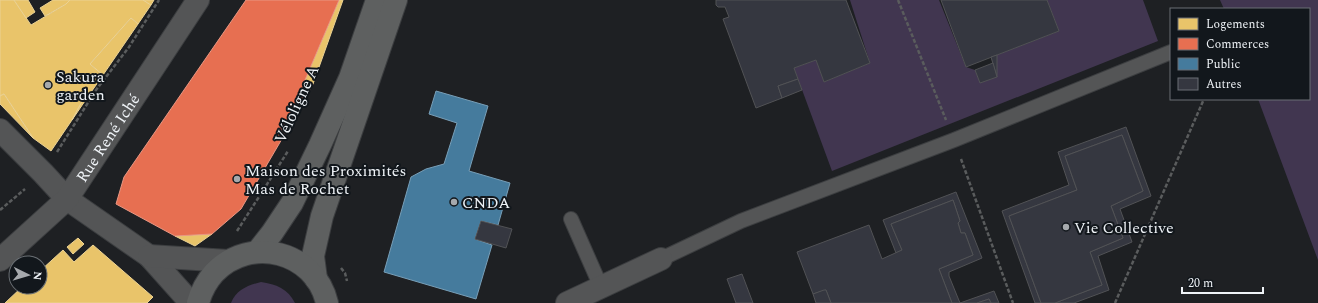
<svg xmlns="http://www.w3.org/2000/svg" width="1318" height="303" viewBox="0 0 1318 303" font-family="Spectral,serif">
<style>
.green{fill:#413650}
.homes{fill:#e9c46a;stroke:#ebd294}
.shops{fill:#e76f51;stroke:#e99783}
.public{fill:#457b9d;stroke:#789fb8}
.building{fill:#353740;stroke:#515255}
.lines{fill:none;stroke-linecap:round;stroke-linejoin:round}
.lane-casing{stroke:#3c3e40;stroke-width:16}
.street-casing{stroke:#3c3e40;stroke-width:24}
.primary-casing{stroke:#3c3e40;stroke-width:24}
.path{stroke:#5a5c5d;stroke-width:2.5;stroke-dasharray:4 2;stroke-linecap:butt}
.lane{stroke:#545556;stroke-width:14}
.street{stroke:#545556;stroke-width:22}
.primary{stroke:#5e6060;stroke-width:22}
.poi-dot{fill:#a6a9ad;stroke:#12171c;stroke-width:1.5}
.labels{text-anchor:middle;stroke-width:4;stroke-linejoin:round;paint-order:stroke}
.poi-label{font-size:16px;fill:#eff3f7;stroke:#12171c;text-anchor:start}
.street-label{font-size:16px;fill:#eff3f7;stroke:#12171c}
</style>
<rect width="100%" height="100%" fill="#1e2023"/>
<g class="green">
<polygon points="850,0 939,0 966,67 975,70 980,82 996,76 991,57 1059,31 1047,0 1143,0 1158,41 832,171 794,68 816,60 824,82 870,63"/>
<polygon points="1220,0 1318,0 1318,260 1258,99 1309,99 1309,9 1224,9"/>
<path d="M261 282C276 284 288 289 295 303H231C236 290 248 285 261 282Z"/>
</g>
<g class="homes">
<polygon points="0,0 14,0 31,25 66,4 70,0 143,0 151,5 138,24 131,18 90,64 103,75 87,98 85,96 72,120 51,151 33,138 4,94 0,96"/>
<polygon points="14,0 28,0 35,12 26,18"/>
<polygon points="53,0 70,0 66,4 45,16 40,8"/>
<polygon points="143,0 154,0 151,5"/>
<polygon points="339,0 343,0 313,84 305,80"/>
<polygon points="131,18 138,24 103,75 90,64"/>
<polygon points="4,94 33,138 0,104 0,96"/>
<polygon points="85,96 87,98 72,120"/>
<polygon points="212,234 195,246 175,236"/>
<polygon points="78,238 84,244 73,254 67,247"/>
<polygon points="93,245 153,297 147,303 5,303 22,287 40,287 40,271 63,250 74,262"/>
</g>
<polygon class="shops" points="246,0 339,0 305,80 313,84 303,103 241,209 212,234 175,236 116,204 124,177"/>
<polygon class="public" points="436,91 488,106 469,171 510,183 498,225 481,221 475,239 492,245 476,299 384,272 411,177 426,169 444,164 457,123 429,114"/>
<g class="building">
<polygon points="716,0 846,0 870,63 824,82 816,60 794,68 798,79 778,86 782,98 756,108 723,19 729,17 725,7 718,7 716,5"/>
<polygon points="941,0 1047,0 1059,31 966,67"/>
<polygon points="997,55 997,77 991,57"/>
<polygon points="993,63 997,77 980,83 975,70"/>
<polygon points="798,79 802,90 782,98 778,86"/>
<polygon points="1126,127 1151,196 1120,209 1132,242 1098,256 1109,290 1074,303 1055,303 1102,285 1090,252 1123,238 1111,206 1143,191 1122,135 1065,156 1077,190 1009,216 1041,303 1035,303 1002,211 1069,185 1058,152"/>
<polygon points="1122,135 1143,191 1111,206 1123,238 1090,252 1102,285 1055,303 1041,303 1009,216 1077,190 1065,156"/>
<polygon points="956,192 982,258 949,272 949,276 960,303 994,291 999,303 991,303 989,299 977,303 952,303 939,269 973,255 965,233 961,233 958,223 960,221 953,200 891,224 902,250 896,253 883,220"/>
<polygon points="953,200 960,221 958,223 961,233 965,233 973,255 939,269 952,303 831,303 826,290 813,294 797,252 869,225 882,259 902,250 891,224"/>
<polygon points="481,221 512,229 506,248 475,239"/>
<polygon points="742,274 753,303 736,303 727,279"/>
<polygon points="824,290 826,290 831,303 816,303 813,294"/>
<polygon points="989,299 991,303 977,303"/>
</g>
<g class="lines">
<g class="lane-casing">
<g id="lane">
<polyline points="571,219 601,287"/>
<polyline points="661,259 741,221 954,140 1171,52"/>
</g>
</g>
<g class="street-casing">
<g id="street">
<polyline points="0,130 43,173 67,199 149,256 191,303"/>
<polyline points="149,256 228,261"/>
<path id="s1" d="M0 260 67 199 198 0"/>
<polyline points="567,303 661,259"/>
</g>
</g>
<g class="primary-casing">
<g id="primary">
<polyline points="257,252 272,233 292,203 320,145 350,78 377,0"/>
<polyline points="316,279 313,256 322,216 396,0"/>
<path d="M198 303C201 292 206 282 214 273 250 235 315 251 327 303"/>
</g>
</g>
<g class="path">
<polyline points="898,0 946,120"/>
<polyline points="57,152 96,90 129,47 159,0"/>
<polyline points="961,159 1013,303"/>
<polyline points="0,210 25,189"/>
<polyline points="237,231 264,189 288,151"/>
<polyline points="341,268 345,273 347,281"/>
<polyline points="1115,303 1204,99"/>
</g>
<use href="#lane" class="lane"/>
<use href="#street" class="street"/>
<use href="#primary" class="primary"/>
</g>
<g class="poi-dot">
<circle cx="48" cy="85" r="4"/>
<circle cx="237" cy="179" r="4"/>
<circle cx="454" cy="202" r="4"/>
<circle cx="1066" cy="227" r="4"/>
</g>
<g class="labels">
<g class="poi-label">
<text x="56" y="82">Sakura<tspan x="56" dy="18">garden</tspan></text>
<text x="245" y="176">Maison des Proximités<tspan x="245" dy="18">Mas de Rochet</tspan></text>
<text x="462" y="208">CNDA</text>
<text x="1074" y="233">Vie Collective</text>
</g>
<g class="street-label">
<text transform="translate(296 104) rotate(-65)" y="6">Véloligne A</text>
<text dy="6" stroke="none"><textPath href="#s1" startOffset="164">Rue René Iché</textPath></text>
</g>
</g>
<rect x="1170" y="8" width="140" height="92" fill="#12171c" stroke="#6a6f74"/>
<rect x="1178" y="18" width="20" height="12" fill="#e9c46a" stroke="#6a6f74"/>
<text x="1206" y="28" font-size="12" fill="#eff3f7">Logements</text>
<rect x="1178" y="38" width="20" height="12" fill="#e76f51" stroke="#6a6f74"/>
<text x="1206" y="48" font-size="12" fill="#eff3f7">Commerces</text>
<rect x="1178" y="58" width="20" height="12" fill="#457b9d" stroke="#6a6f74"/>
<text x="1206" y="68" font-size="12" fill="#eff3f7">Public</text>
<rect x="1178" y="78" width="20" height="12" fill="#353740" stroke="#6a6f74"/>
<text x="1206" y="88" font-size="12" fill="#eff3f7">Autres</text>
<g transform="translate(28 275) rotate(95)"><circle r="19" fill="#12171c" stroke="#6a6f74"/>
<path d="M0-3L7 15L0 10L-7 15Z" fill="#a6a9ad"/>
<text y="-6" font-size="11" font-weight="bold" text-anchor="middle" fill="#eff3f7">N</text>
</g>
<path d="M1182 287v6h81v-6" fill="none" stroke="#eff3f7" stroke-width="2"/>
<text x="1188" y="287" font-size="12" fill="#eff3f7" stroke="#12171c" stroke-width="3" paint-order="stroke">20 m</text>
</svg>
